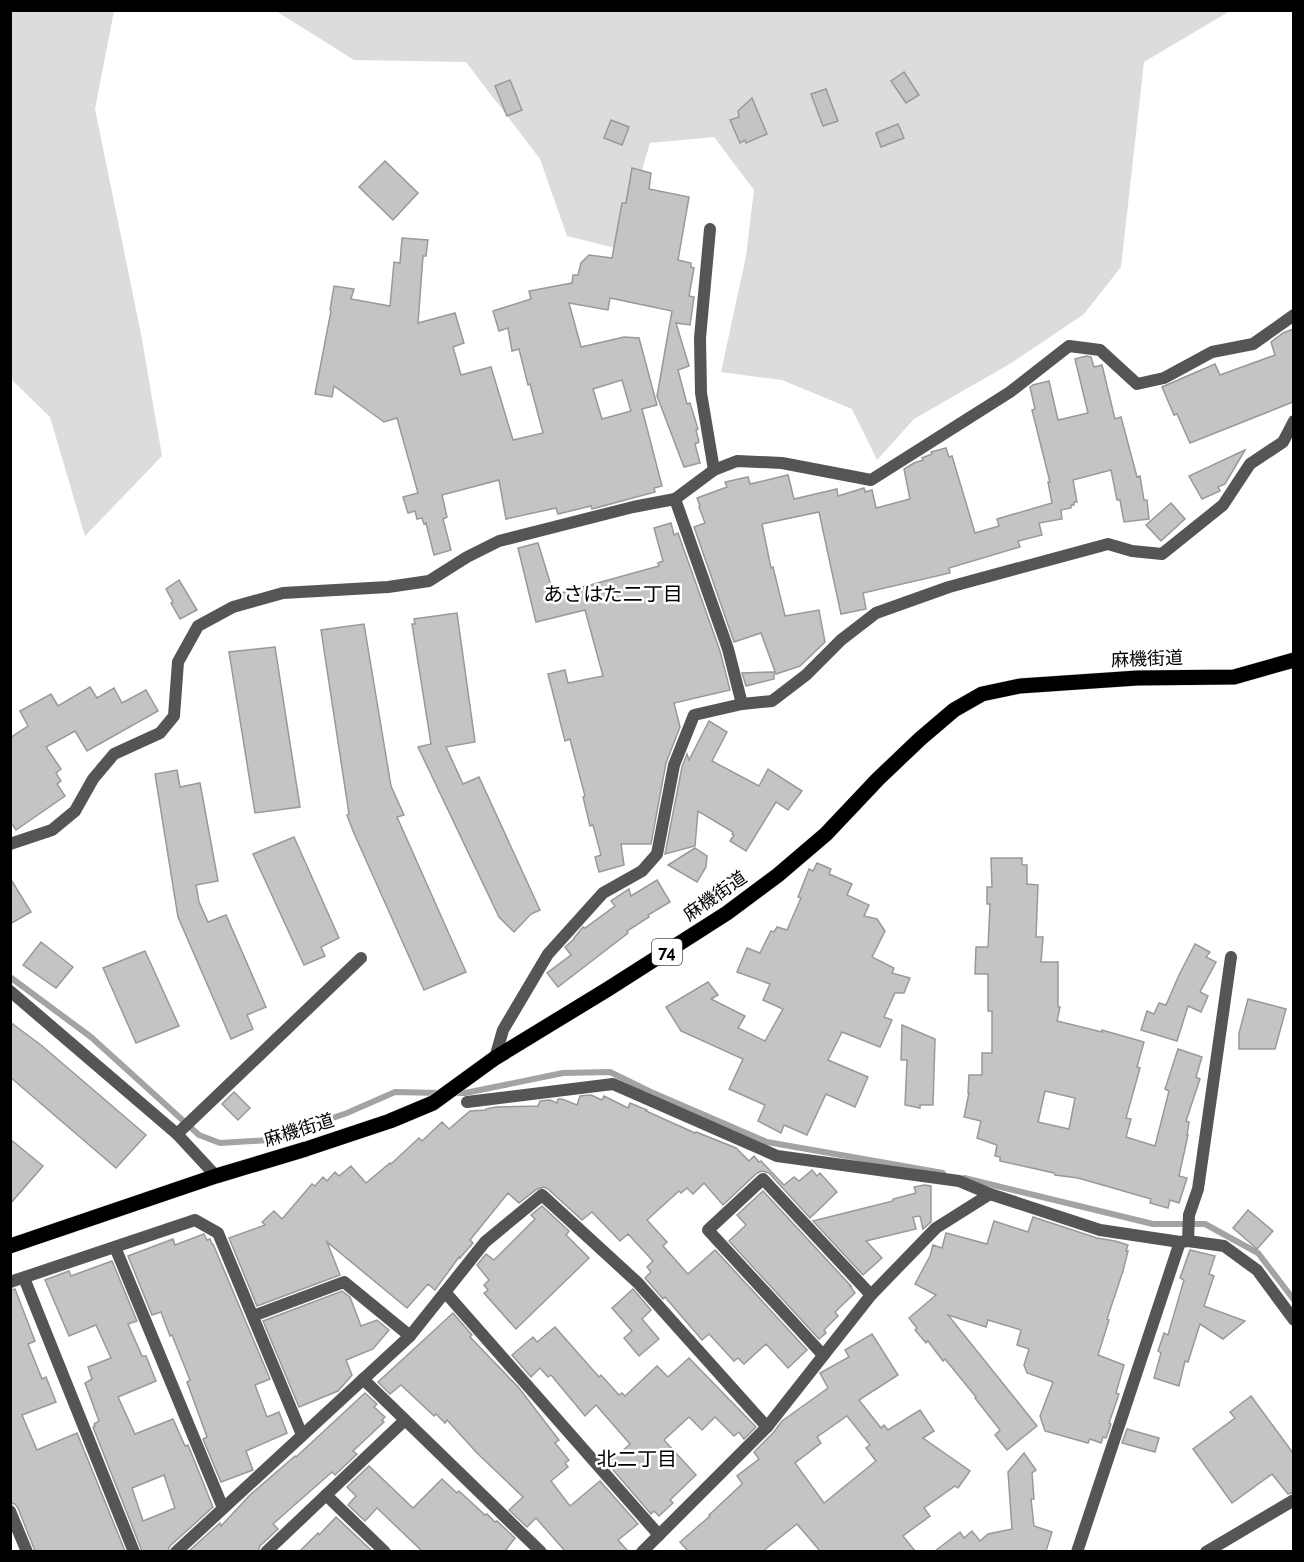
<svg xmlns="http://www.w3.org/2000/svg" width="1304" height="1562" viewBox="0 0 1304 1562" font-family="Raleway,'Noto Sans JP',sans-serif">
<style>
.green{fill:#dcdcdc}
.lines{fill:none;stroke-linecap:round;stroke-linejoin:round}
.stream{stroke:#a3a3a3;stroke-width:6}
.building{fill:#c4c4c4;stroke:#999;stroke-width:1.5;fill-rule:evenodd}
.primary-casing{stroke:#dbdbdb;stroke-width:16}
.street{stroke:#555;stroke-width:12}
.primary{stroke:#000;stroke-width:15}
.labels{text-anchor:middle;stroke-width:5;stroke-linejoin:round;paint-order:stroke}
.shield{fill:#fff;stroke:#4c4c4c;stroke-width:1.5}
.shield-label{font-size:16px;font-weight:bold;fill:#000}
.street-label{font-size:18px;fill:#000;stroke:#fff}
.neighbourhood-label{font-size:20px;fill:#000;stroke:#fff}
</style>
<rect width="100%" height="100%" fill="#fff"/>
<g class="green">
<polygon points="10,11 114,11 95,109 141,334 162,456 85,536 50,417 11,379"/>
<polygon points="276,11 1230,11 1144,62 1121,267 1084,314 1013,362 914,419 877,460 852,409 782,380 721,372 746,256 754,190 714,137 650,143 619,249 567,236 540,159 466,62 354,60"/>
</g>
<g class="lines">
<g class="stream">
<polyline points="10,977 91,1037 199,1135 220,1143 269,1140 347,1113 395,1092 440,1093"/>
<polyline points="453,1093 465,1093 563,1073 610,1072 651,1092 767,1142 943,1173"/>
<polyline points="964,1178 1153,1224 1205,1224 1258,1253 1294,1300"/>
</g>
</g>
<g class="building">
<polygon points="904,72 919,95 906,103 891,81"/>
<polygon points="510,80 522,110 507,116 495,86"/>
<polygon points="826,89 838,121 823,126 811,94"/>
<polygon points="752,98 767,134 746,143 745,140 740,143 730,120 739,117 738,111"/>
<polygon points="611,120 629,127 622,145 604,138"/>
<polygon points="898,124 904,138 881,147 876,133"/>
<polygon points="385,161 418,193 393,220 359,187"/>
<path d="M632 168 651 173 649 189 689 197 678 260 691 263V267L694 268 689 296 694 297 690 325 676 323 689 366 678 370 687 404 690 403 698 429 696 430 699 442 695 444 700 463 684 467 657 396 672 311 610 298 608 310 569 303 581 347 624 337 639 338 657 405 642 409 662 486 654 488 655 492 592 509 591 506 558 514 556 508 506 519 499 480 442 495 447 517 443 519 451 550 434 555 426 523 424 524 422 518 417 519 415 511 408 513 403 497 418 493 397 418 384 422 334 386 332 397 315 394 331 311 330 310 334 286 354 289 351 299 390 306 394 262 400 263 402 238 428 240 426 256H423L418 323 455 313 464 343 453 347 461 375 491 367 513 440 543 433 530 384 528 385 519 349 512 351 508 328 499 331 493 311 531 299 529 291 572 283 573 275H578L581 263 589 255 612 258 622 203H626ZM622 380 631 411 602 419 593 389Z"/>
<polygon points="1293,329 1293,402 1190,443 1177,414 1174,415 1162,387 1215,364 1220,375 1275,355 1271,342 1283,333"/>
<polygon points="1086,356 1091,357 1094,367 1102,365 1115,419 1121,417 1137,477 1140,476 1144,500 1147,500 1149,519 1124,522 1120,500 1117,500 1111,470 1073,480 1077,502 1074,502 1074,505 1071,505 1071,508 1061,510 1062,519 1039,523 1042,535 1018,541 1020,547 949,568 950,573 863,593 866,609 841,614 819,512 762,524 771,568 773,567 785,616 819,610 825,642 800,666 776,674 761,633 734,642 694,527 705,523 699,507 700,506 697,498 727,487 725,482 748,477 750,484 788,475 794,499 837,489 838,496 864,488 865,492 872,490 876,508 910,499 904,469 914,463 923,460 922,458 932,454 931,452 946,448 949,457 952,456 975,533 999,526 997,519 1052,503 1048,482 1050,482 1032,410 1035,409 1030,387 1033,385 1049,381 1058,420 1088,413 1075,359"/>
<polygon points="1245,450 1225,484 1218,487 1220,491 1202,499 1189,476"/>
<polygon points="1171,503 1185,519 1161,541 1146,525"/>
<polygon points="671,523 674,535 678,533 720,651 730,690 674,703 680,727 666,763 651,844 621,844 624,865 599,872 595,857 601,855 593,825 590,826 583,797 585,796 570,739 565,741 548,674 565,670 568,683 603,676 585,610 536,622 518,548 538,543 554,595 659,566 658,563 663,561 654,528"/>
<polygon points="179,580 197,610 180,619 171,603 173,602 166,589"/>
<polygon points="457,613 475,742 446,747 463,784 479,777 540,910 531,914 514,932 499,917 418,747 431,744 412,624 415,624 414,619"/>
<polygon points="364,624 391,786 404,815 397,817 466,972 424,990 353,831 347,815 349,814 321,630"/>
<polygon points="275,647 300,807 255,813 229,652"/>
<polygon points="774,672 774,679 746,686 742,673"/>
<polygon points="90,687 97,698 114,688 122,703 146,690 158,711 87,751 75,731 46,747 61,769 56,773 61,781 57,784 65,796 16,830 10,821 10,738 28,726 20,711 51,694 58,706"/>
<polygon points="709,721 727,732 712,761 759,786 768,769 802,791 788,810 776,802 746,851 730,841 734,835 732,834 733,832 698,811 695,846 665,854 682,767 687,754 689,760"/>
<polygon points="177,770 180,787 200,783 218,881 196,885 199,902 208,922 226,915 266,1007 247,1015 253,1029 231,1039 178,917 155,774"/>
<polygon points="294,837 339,938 321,947 325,956 304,965 253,854"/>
<polygon points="695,848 707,856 706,867 697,882 668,865"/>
<path d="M991 858H1022V865H1027V884L1038 885 1036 937H1043L1041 962H1058V1007H1060L1057 1021 1102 1032V1030L1144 1042 1137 1067 1140 1068 1126 1118 1131 1119 1126 1137 1155 1146 1169 1091 1165 1089 1178 1049 1202 1057 1196 1077 1200 1079 1186 1121 1189 1122 1187 1135H1188L1179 1176 1187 1178 1179 1203 1170 1200 1168 1208 1150 1203 1151 1199 1113 1188 1078 1178 1055 1175 1054 1173 1000 1161V1157L995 1156 997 1145 977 1138 981 1121 964 1117 969 1093H968L969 1075H982V1053H992V1011H988V974H975L976 947H988L990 904H987V887H992ZM1045 1091 1075 1098 1069 1129 1038 1122Z"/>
<polygon points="817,863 831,869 829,874 852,884 847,895 869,905 864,916 877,919 885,931 872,957 894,968 892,973 910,978 904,993 895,993 884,1017 892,1020 880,1047 842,1032 828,1060 868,1077 855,1107 826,1094 807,1135 784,1125 781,1133 758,1121 765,1105 729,1089 743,1059 681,1031 666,1007 708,982 718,995 711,999 745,1016 738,1028 765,1041 783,1009 763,1000 770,984 737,972 747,948 760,953 771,931 774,932 777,927 787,930 801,898 798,897 809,869 813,871"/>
<polygon points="10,878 31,912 10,924"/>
<polygon points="657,880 670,902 648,915 649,917 627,931 628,933 558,987 547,973 571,955 565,947 574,939 574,938 583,927 585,928 615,906 611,901 629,889 631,896"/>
<polygon points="41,942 73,967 56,988 23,965"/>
<polygon points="1195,944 1210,952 1206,957 1216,962 1200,992 1208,996 1201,1012 1188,1006 1177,1041 1141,1030 1147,1011 1154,1014 1159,1003 1166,1005 1179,975"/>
<polygon points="145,951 179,1026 136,1043 103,968"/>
<polygon points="1248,999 1286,1009 1275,1049 1239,1049 1239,1033"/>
<polygon points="10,1022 41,1045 146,1135 116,1168 10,1077"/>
<polygon points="902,1025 935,1039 933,1105 920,1105 920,1108 905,1105 907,1060 901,1060"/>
<polygon points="234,1092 250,1108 238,1120 222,1104"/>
<polygon points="591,1095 602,1100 604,1096 628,1108 630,1103 647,1110 646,1111 695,1133 696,1132 736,1148 749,1161 754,1156 759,1162 761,1161 784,1185 794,1177 799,1181 812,1170 817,1176 820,1173 837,1192 810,1218 769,1173 762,1171 757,1173 723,1205 704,1183 693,1194 687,1188 681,1193 679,1191 647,1220 667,1242 663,1246 688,1274 715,1250 717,1252 807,1350 788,1368 766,1344 744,1364 738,1358 734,1361 709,1334 702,1340 665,1297 663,1299 645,1278 651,1272 647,1267 653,1261 628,1234 620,1241 592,1212 582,1220 548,1189 544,1187 537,1189 519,1203 508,1193 470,1240 473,1243 460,1258 459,1257 435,1290 428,1284 407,1308 327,1242 340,1275 257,1306 229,1238 265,1225 262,1222 274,1211 282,1219 312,1184 315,1186 323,1177 327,1181 335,1172 339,1176 351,1166 366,1183 390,1163 391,1164 419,1138 422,1141 442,1122 449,1129 470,1111 486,1110 486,1109 496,1107 538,1106 540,1101 550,1100 557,1103 558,1099 562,1099 577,1105 580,1096"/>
<polygon points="10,1139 43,1166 10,1204"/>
<polygon points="924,1185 931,1186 931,1222 923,1229 920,1216 913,1217 916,1229 866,1241 882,1258 863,1275 813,1221 893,1201 893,1199 916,1193 914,1187"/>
<polygon points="763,1191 851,1286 850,1286 855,1293 835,1312 838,1316 824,1330 826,1333 819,1339 729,1241 746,1225 737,1215"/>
<polygon points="542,1206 569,1231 566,1235 589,1258 516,1329 484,1293 488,1290 484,1285 489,1280 477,1265 486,1254 494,1260 535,1219 531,1215"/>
<polygon points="1248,1210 1273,1231 1257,1249 1233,1228"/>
<polygon points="1033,1217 1097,1238 1115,1241 1128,1245 1126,1251 1128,1251 1123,1271 1107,1319 1109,1320 1098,1355 1124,1365 1116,1393 1119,1394 1109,1423 1111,1424 1106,1438 1103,1437 1101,1443 1090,1439 1088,1443 1045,1431 1040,1416 1053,1382 1027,1373 1024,1365 1029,1349 1017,1345 1021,1330 988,1320 986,1327 948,1315 1037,1426 1007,1450 995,1435 1000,1430 975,1398 976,1397 945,1359 943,1361 928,1341 926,1343 915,1330 917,1328 909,1318 936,1295 915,1284 930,1256 933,1245 942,1248 946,1233 987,1244 994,1221 1028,1232"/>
<polygon points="204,1234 207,1240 210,1239 212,1244 213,1244 270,1379 255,1385 267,1417 279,1412 287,1433 246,1451 253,1470 221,1482 203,1439 207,1437 187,1382 190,1380 172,1335 170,1336 161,1312 152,1315 128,1256 173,1239 175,1245"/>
<polygon points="1190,1250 1215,1256 1209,1274 1214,1276 1204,1306 1245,1321 1223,1339 1200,1324 1188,1362 1185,1361 1179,1386 1154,1378 1161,1353 1158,1351 1164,1333 1168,1335 1184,1280 1180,1278"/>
<path d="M112 1261 137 1321 128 1324 142 1356H146L156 1381 118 1397 135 1434 173 1419 185 1446 188 1445 213 1507 170 1546 168 1551H142L93 1427 95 1426 94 1424 99 1421 85 1383 92 1379 88 1367 111 1358 96 1325 69 1336 45 1280 69 1271 71 1276ZM164 1475 175 1508 143 1521 132 1488Z"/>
<polygon points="15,1289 35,1341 28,1344 42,1379 46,1377 56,1402 22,1415 37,1450 77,1433 125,1551 35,1551 18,1508 15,1504 10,1503 10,1290"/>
<polygon points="633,1289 651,1310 642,1319 659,1339 639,1356 624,1338 632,1331 612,1308"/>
<polygon points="342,1291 350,1297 361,1326 377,1320 389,1330 373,1349 346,1360 352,1375 338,1391 299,1407 263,1321"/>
<polygon points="453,1313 472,1335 470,1337 519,1388 559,1440 555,1443 569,1460 565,1463 568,1467 551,1481 570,1506 600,1481 638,1524 618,1540 628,1551 565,1551 536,1518 527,1527 509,1510 523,1497 477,1453 447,1420 445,1423 436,1414 434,1416 401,1385 390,1394 378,1382"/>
<polygon points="555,1327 599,1377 601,1375 619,1395 622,1393 625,1396 657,1366 668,1377 689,1358 756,1427 744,1439 739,1432 734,1436 715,1417 702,1430 689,1417 664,1440 696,1475 670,1500 673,1503 659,1516 654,1511 651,1514 613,1470 616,1468 610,1462 630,1444 596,1405 585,1416 551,1375 548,1377 540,1368 531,1377 512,1355 533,1337 537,1342"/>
<path d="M872 1334 898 1375 859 1400 881 1428 884 1425 888 1430 920 1410 934 1431 923 1438 970 1471 958 1488 955 1486 924 1508 930 1516 903 1536 915 1551H820L797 1524 763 1551H688L680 1542 710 1516 709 1515 741 1485 742 1483 737 1476 759 1459 754 1452 773 1433 782 1421 828 1388 820 1373 849 1357 845 1350ZM847 1416 870 1445 866 1448 876 1461 824 1503 795 1463 821 1443 817 1437Z"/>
<polygon points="365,1393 377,1404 374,1407 385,1417 382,1420 384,1422 353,1451 357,1454 335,1475 332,1472 273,1524 278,1529 260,1546 258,1551 189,1551 220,1523 221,1526 250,1495 295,1456 296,1457"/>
<polygon points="1251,1396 1293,1453 1293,1492 1288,1494 1272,1474 1232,1503 1193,1449 1235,1418 1230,1412"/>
<polygon points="1127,1429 1159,1438 1155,1452 1122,1443"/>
<polygon points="1024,1453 1036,1470 1032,1473 1034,1499 1031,1499 1034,1526 1052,1532 1046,1551 935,1551 960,1532 964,1538 972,1531 980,1541 988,1534 1012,1529 1008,1472"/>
<polygon points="369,1466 413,1508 442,1479 457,1493 459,1491 485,1515 487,1514 495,1522 497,1521 515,1538 505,1551 422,1551 377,1508 365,1521 348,1505 356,1496 347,1487"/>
<polygon points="336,1517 372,1551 300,1551 318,1533 319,1535"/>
</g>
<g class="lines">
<g class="primary-casing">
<polyline id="primary" points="10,1246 216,1176 306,1149 390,1121 433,1103 495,1058 608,989 727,913 778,875 826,834 878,779 920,739 954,710 982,694 1020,686 1137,678 1234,677 1294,660"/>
</g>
<g class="street">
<polyline points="710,229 700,338 701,393 714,470"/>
<polyline points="675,499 728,649 742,704"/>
<polyline points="10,844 52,830 75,811 93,779 114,754 160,733 174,716 178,662 198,626 233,607 283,593 388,587 429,581 467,557 499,541 633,507 675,499 714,470 737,461 782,463 871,480 1010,392 1069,346 1100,350 1137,384 1164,378 1212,352 1253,344 1294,315"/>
<polyline points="10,991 177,1134 216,1176"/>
<polyline points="495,1058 503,1030 548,954 603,893 642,871 657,854 674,765 694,715 742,704 772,701 806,675 841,640 876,613 949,587 1108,544 1132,551 1162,554 1223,505 1250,464 1283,442 1294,421"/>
<polyline points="467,1102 613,1084 777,1156 959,1181 990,1194 1100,1230 1180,1242 1188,1241 1224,1246 1257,1270 1294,1320"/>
<polyline points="177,1134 361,958"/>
<polyline points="1188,1241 1189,1215 1198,1189 1231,957"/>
<polyline points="115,1247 223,1508"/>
<polyline points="24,1278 134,1552"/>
<polyline points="10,1282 195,1220 218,1233 302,1435"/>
<polyline points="445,1292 659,1535"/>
<polyline points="253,1316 344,1282 410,1336"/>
<polyline points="823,1355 708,1230 763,1179 871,1295"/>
<polyline points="363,1379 541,1552"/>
<polyline points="326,1495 385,1552"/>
<polyline points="10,1511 27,1552"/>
<polyline points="176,1552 410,1336 485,1242 542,1195 638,1283 767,1427"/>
<polyline points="266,1552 405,1420"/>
<polyline points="642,1552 767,1427 871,1295 936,1228 990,1194"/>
<polyline points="1077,1552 1180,1242"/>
<polyline points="1206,1552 1294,1500"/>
</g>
<use href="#primary" class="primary"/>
</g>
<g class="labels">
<rect class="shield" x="652" y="939" width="30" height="26" rx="4.5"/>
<g class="shield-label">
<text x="667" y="958">74</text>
</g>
<g class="street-label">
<text transform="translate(1147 659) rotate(-2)" y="6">麻機街道</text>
<text transform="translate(715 896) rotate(-35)" y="6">麻機街道</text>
<text transform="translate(299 1130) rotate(-17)" y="6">麻機街道</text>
</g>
<g class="neighbourhood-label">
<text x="613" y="601">あさはた二丁目</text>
<text x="637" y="1466">北二丁目</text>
</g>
</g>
<rect width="1304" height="1562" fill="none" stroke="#000000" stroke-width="24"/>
</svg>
